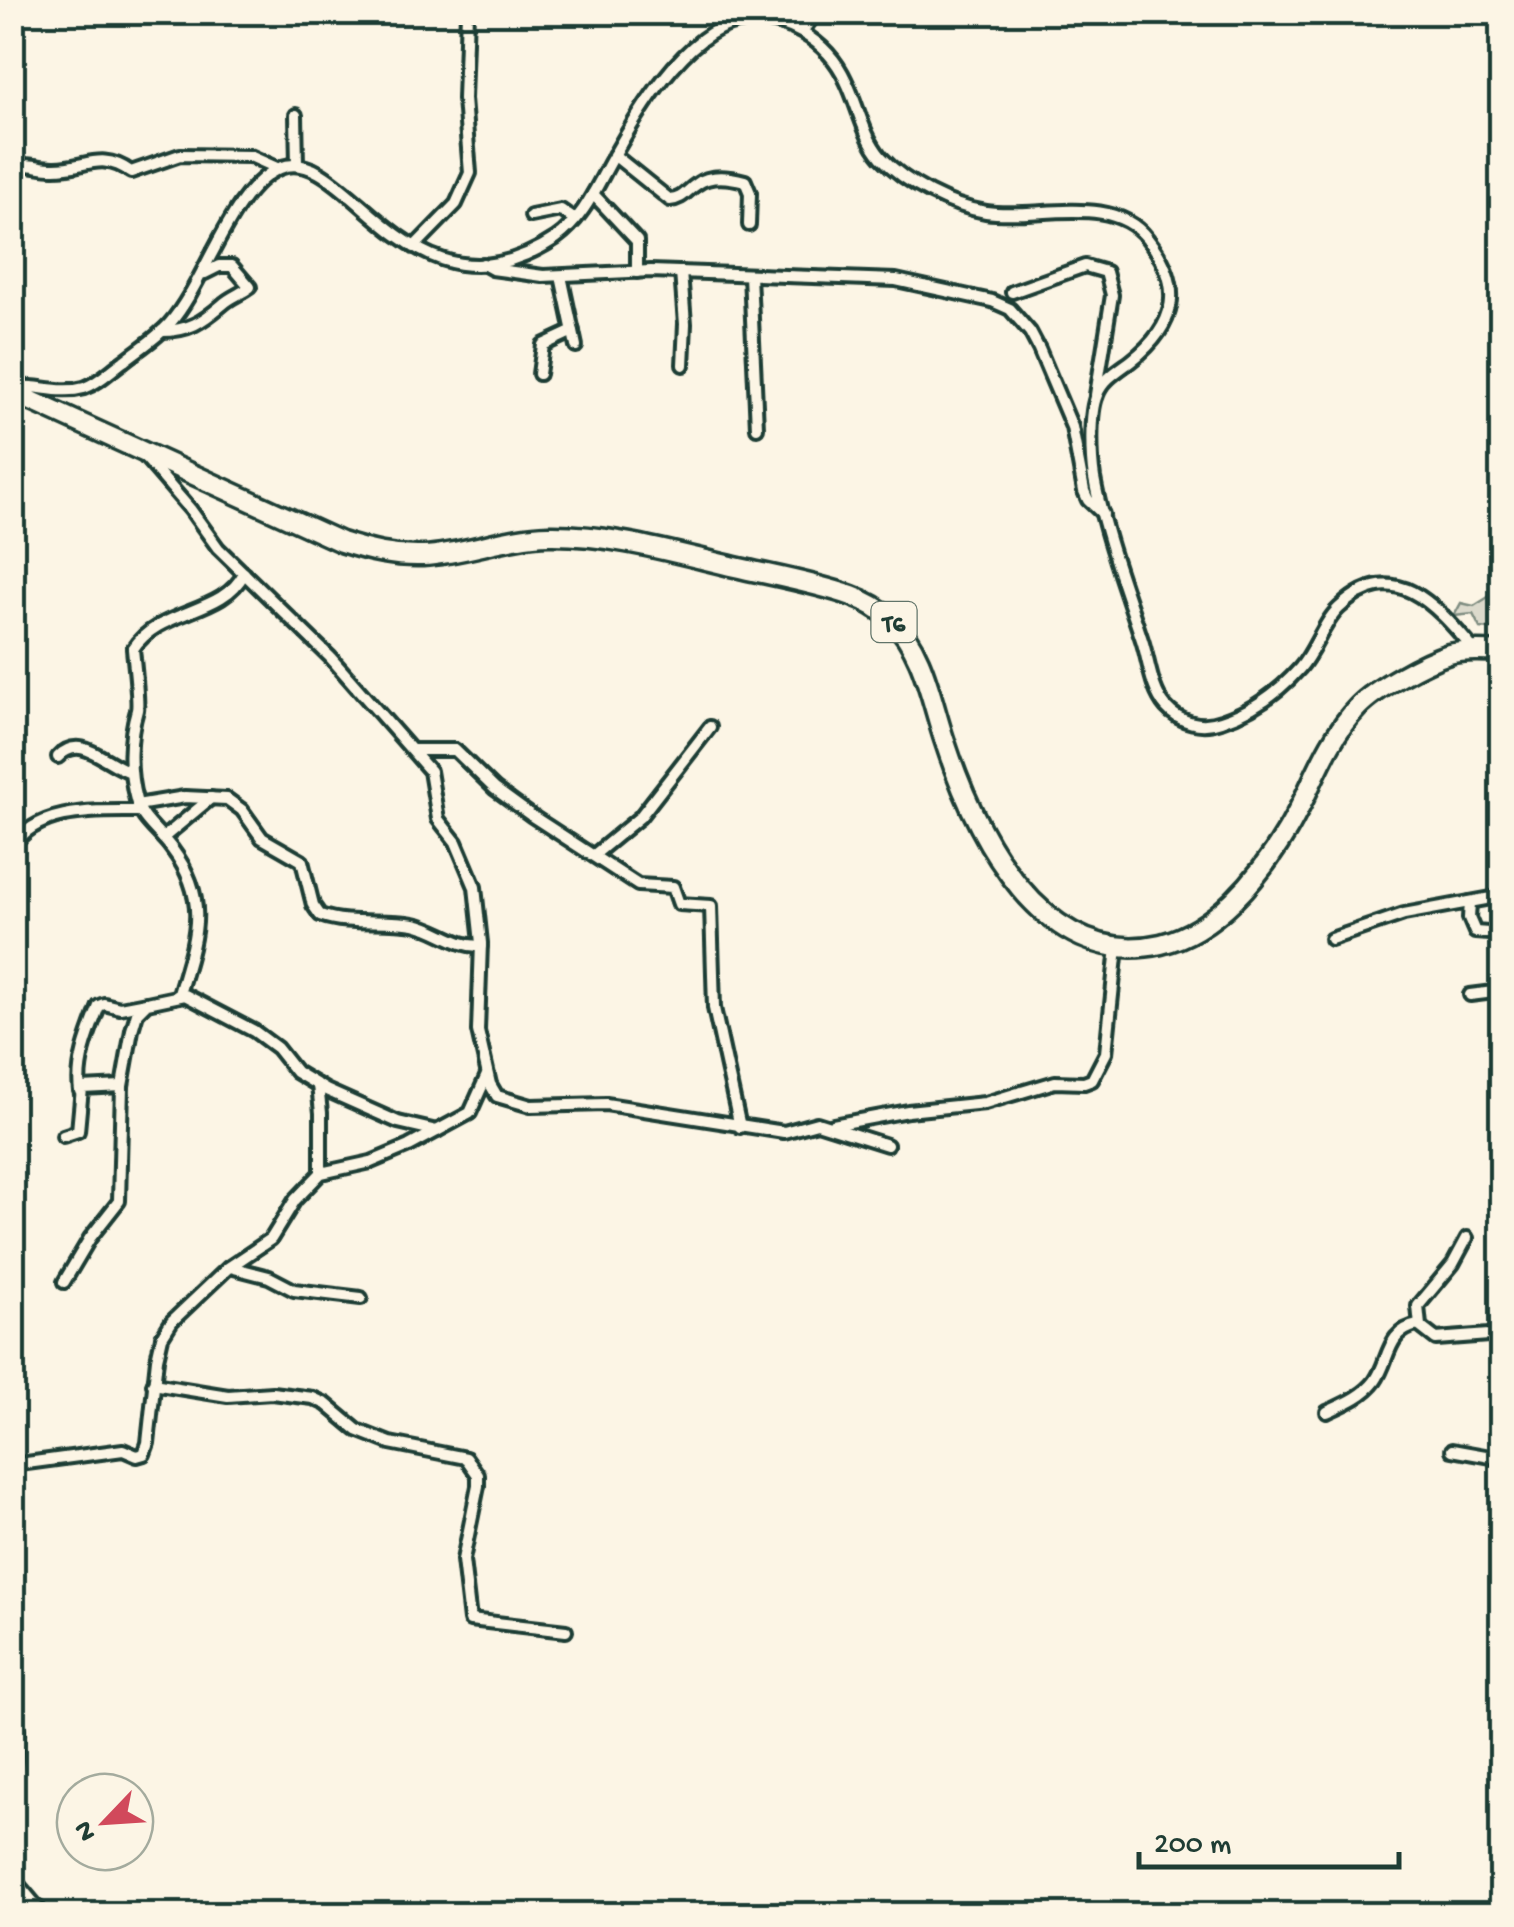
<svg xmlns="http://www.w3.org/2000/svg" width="1514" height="1927" viewBox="0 0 1514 1927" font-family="'Gochi Hand',sans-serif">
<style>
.green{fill:#dcdacc;stroke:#7e8c80;stroke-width:2.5}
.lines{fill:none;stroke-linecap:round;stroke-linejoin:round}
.minor-casing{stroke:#1f3d34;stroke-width:18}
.trunk-casing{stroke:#1f3d34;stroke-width:25}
.minor{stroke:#fcf5e5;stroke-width:10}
.trunk{stroke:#fcf5e5;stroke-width:18}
.labels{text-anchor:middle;stroke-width:9;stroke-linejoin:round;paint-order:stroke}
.shield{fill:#fcf5e5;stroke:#617469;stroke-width:2.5}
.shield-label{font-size:25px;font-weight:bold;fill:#1f3d34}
</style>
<rect width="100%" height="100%" fill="#fcf5e5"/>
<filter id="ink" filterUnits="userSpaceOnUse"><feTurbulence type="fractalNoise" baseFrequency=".01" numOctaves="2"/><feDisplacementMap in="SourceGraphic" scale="20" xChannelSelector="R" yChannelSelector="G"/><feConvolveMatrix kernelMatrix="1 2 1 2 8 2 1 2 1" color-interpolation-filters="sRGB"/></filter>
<g filter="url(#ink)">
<polygon class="green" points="1501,589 1501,630 1480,628 1473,614 1454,616 1461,603 1474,606"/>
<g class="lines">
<g class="minor-casing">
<g id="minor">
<polyline points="802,32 816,12"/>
<polyline points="296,115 297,164"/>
<path d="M614 155 670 200C683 199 686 191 697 184 710 174 730 177 745 181L750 193 749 225"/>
<path d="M12 167C27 162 38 168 53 168 84 169 101 150 131 172L180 155 250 156 277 168"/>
<polyline points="593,194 637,241 637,272"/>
<polyline points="531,216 561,210 575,220"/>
<polyline points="414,247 456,204 470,173 464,99 467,12"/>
<polyline points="483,264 492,269 543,276 651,271 896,280 992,301 1010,309 1030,332 1039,349 1072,427 1084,491 1088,500 1103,514"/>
<polyline points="681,272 685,324 683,365"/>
<polyline points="750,275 757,428"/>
<polyline points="561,276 576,346"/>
<polyline points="1012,292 1085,266 1106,272 1112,295 1096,395"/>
<path d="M162 331C189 331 202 322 222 305 230 297 241 294 250 287L232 266H219L205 273"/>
<polyline points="539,374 543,345 573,331"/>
<path d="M12 387C37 384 59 395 84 388 99 383 111 370 124 361 139 349 157 338 170 323 206 282 231 188 280 168 347 139 410 335 556 238 582 220 596 188 611 161 636 116 684 33 738 22 783 12 828 41 846 81 858 105 863 136 881 157 906 184 950 206 986 212 1036 220 1111 192 1147 238 1185 286 1177 325 1131 361 1119 370 1102 380 1097 395 1089 413 1091 459 1094 478 1104 533 1125 588 1142 640 1149 661 1151 690 1166 707 1180 723 1202 728 1221 721 1252 711 1278 693 1300 668 1315 651 1323 623 1339 608 1395 554 1438 608 1475 651"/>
<polyline points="145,457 190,509 218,548 330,657 430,771 438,819 456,842 475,887 481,943 478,1031 490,1084 497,1096 531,1106 606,1104 784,1132 817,1123 887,1145"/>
<polyline points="414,750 455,750 495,789 532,816 638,885 673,887 679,904 711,906 714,1008 740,1127"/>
<path d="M58 757C81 732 106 765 131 772"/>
<path d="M137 805 185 797 227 799 242 810 262 838 302 861 313 905 320 915C350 926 383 918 414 924 439 929 456 947 481 946"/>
<polyline points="163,838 211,798"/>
<path d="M12 848C36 807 99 811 140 811"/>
<polyline points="594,855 640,817 710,727"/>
<polyline points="1470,902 1469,918 1475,932 1502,934"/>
<polyline points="1331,939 1404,914 1502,896"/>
<path d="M179 994C195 939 211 901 172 849 160 832 141 820 136 800 128 771 129 737 137 710 139 702 134 660 133 649 159 608 224 615 244 573"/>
<polyline points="1470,995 1502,991"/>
<polyline points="318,1085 321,1113 321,1173"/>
<path d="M80 1091C76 1063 89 1032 99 1006L104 1004 120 1008 146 1003"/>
<polyline points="833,1125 908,1111 985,1103 1055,1082 1084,1083 1092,1080 1106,1053 1117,947"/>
<polyline points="63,1136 78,1131 82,1088 122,1086"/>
<polyline points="230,1267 269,1277 294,1290 361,1298"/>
<polyline points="64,1282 90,1238 119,1201 122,1086 132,1030 137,1013 147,1003 185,995 254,1031 277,1048 296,1072 326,1090 398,1122 437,1131"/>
<polyline points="1420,1326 1418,1306 1453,1264 1467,1238"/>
<polyline points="153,1384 228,1396 272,1393 313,1398 326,1404 357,1430 390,1443 466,1458 478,1475 478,1486 463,1560 470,1620 566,1631"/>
<path d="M1327 1412C1344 1404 1364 1396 1375 1381 1390 1360 1386 1331 1418 1325L1436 1339 1502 1334"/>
<polyline points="1452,1450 1502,1459"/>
<polyline points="12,1465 123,1450 137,1456 144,1454 148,1443 157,1359 162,1337 172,1321 228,1268 271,1239 295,1200 321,1173 371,1162 409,1146 470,1113 487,1075"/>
<polyline points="12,1487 16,1498 12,1519"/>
<polyline points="12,1691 18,1731 12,1790"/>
<polyline points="12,1877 43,1914"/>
</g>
</g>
<g class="trunk-casing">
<path id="trunk" d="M12 392 341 542C369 551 394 557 423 556 465 554 506 536 549 535 611 534 675 553 735 567 774 576 815 583 852 596 866 601 880 609 891 619 924 650 931 701 945 742 975 834 1043 971 1161 944 1215 931 1259 878 1287 831 1311 791 1324 742 1358 707 1376 688 1424 662 1449 654 1466 650 1484 651 1502 652"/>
</g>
<use href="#minor" class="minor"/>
<use href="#trunk" class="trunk"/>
</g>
</g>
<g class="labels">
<rect class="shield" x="871.5" y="602" width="45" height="40" rx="8"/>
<g class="shield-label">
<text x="894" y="631">T6</text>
</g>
</g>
<rect width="1514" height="1927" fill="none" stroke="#fcf5e5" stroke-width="50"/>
<rect x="25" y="25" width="1464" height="1877" fill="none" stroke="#1f3d34" stroke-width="4" filter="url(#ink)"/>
<g transform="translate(105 1822) rotate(245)"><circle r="48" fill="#fcf5e5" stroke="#a4ab9e" stroke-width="2.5"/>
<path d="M0-8L18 38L0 25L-18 38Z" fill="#d1495b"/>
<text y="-15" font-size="28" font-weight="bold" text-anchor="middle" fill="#1f3d34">N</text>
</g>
<path d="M1139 1852v15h260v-15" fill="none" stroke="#1f3d34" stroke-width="5"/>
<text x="1154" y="1852" font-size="30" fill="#1f3d34" stroke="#fcf5e5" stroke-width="8" paint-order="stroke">200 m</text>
</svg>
